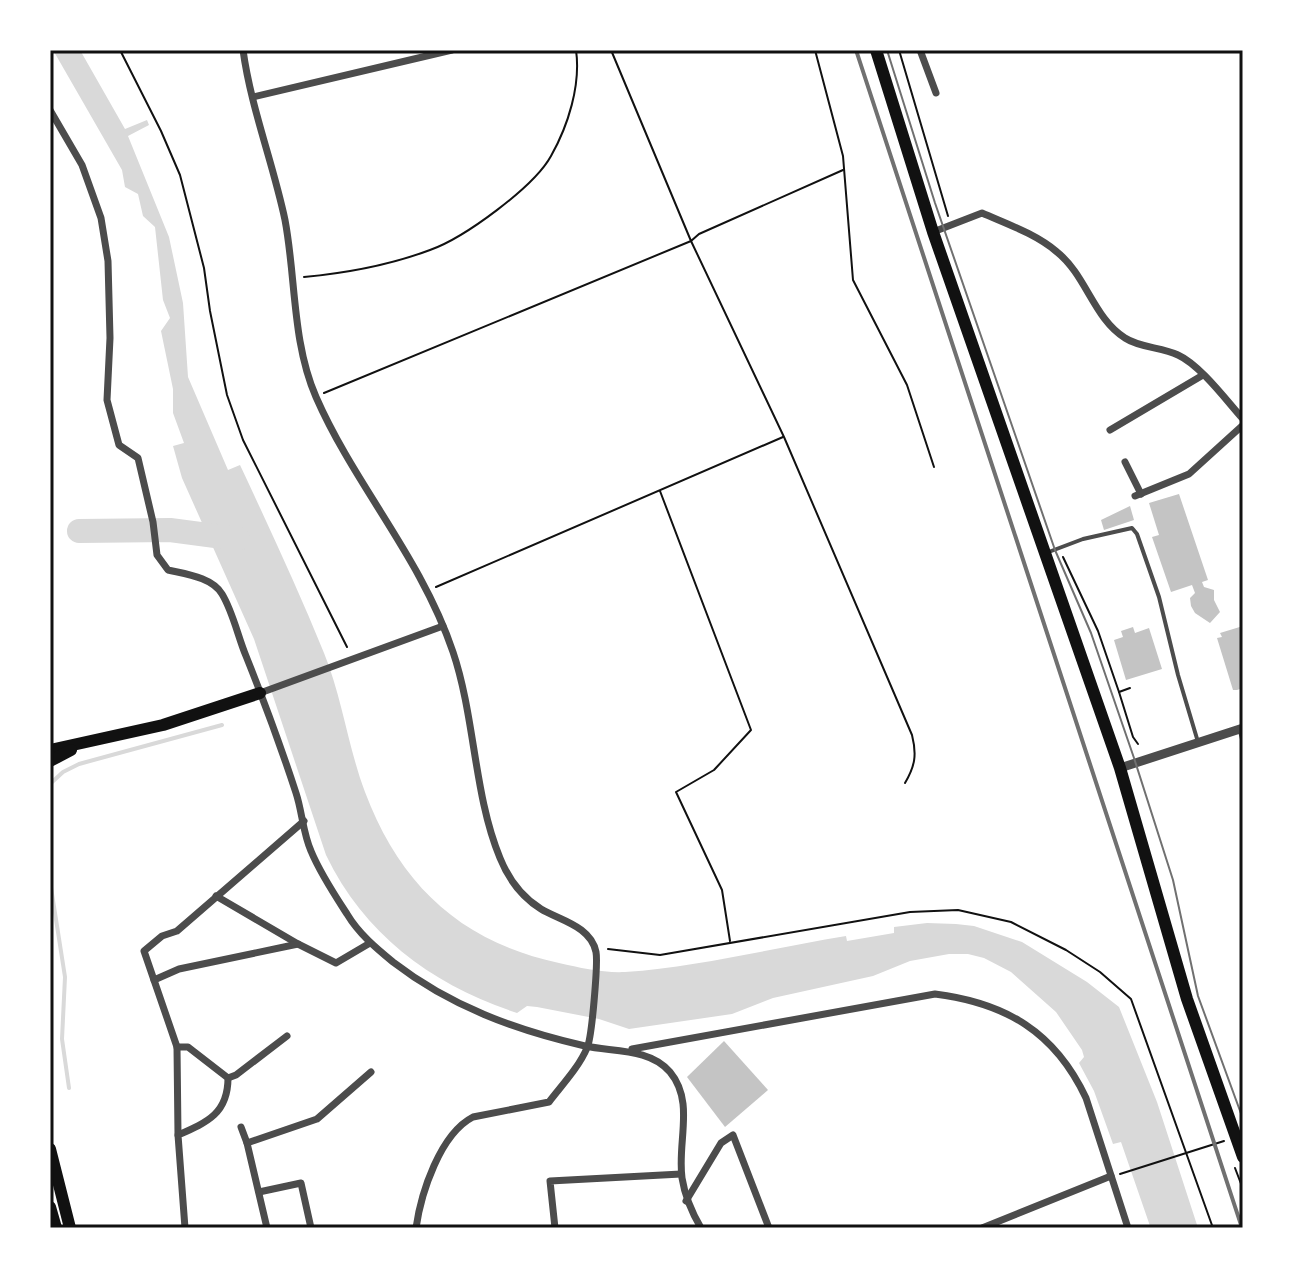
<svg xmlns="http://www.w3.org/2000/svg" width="1293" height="1278" viewBox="0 0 1293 1278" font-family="Signika,sans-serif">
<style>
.water{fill:#d9d9d9}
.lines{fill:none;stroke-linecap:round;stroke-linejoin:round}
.stream{stroke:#d9d9d9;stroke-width:4}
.river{stroke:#d9d9d9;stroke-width:24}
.building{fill:#c4c4c4}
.path{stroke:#111;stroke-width:2}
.service{stroke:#4c4c4c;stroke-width:4}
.minor{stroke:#4c4c4c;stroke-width:7}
.tertiary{stroke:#4c4c4c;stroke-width:9}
.trunk{stroke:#111;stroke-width:12}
.tram{stroke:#707070;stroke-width:2}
.rail{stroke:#707070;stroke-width:4}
.neatline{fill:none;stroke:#111;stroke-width:3}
</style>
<rect width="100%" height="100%" fill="#fff"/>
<path class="water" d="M53 50H80L125 129 147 120 149 125 128 136 169 237 183 303 188 377 228 470 240 465C269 527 298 589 324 653 342 697 348 747 365 792 400 885 461 942 559 963 581 968 603 973 625 972 698 967 773 948 846 936L847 941 894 933V927L927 923 956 924 974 926 1022 942 1087 982 1119 1007 1157 1102 1198 1228H1148L1150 1226 1121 1142 1113 1144 1094 1091 1079 1063 1084 1057 1082 1050 1056 1012 1011 972 984 958 968 954H949L910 961 873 976 773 998 732 1014 629 1029 599 1019 537 1007 527 1006 517 1013C433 985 365 936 326 855L254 639 182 478 173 446 184 443 173 413V389L161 331 170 318 163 300 155 227 143 216 138 194 125 187 122 170Z"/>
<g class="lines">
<g class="stream">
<polyline points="50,784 63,772 79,764 222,725"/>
<polyline points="50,881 65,977 62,1039 69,1088"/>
</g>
<polyline class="river" points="79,531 170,530 238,539"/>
</g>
<g class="building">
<polygon points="1179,494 1208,580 1202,582 1204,587 1214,590 1214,600 1220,612 1210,623 1195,613 1191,606 1190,598 1195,593 1192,585 1171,592 1152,537 1159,535 1149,503"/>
<polygon points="1130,506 1134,520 1104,530 1101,520"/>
<polygon points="1243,626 1243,688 1237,690 1233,690 1217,638 1222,637 1220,633"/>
<polygon points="1133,627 1135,633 1149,628 1162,669 1126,680 1114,640 1123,637 1121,631"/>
<polygon points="724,1041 768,1090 725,1127 687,1077"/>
</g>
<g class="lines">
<g class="path">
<polyline points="120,50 161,131 180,175 204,268 210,311 227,395 243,440 347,647"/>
<polyline points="611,50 691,241 699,234 843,170"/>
<polyline points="815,50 843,156 853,280 907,385 934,467"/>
<polyline points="899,50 948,216"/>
<path d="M304 277C347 273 390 265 430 250 464 238 534 187 551 156 568 126 581 85 576 50"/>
<path d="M324 393 691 241 784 437 912 735C917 755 915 766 905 783"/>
<polyline points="660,491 751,730 714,770 676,792 722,890 730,941"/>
<polyline points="1063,557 1098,631 1119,692"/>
<polyline points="436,587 783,437"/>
<polyline points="1130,688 1119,692 1133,737 1138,744"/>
<polyline points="608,949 660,955 910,912 958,910 1011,922 1066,950 1100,972 1131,999 1213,1228"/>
<polyline points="1235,1168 1243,1189"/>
<polyline points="1120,1174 1224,1141"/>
</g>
<g class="service">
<polyline points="1046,553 1083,539 1132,528 1137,534 1159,597 1178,675 1198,742"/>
<polyline points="1240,731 1243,743"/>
</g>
<g class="minor">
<path d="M243 50C251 108 273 163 285 220 296 278 292 342 316 397 355 486 421 557 453 652 475 717 474 796 500 858 508 878 522 897 541 909 559 920 591 926 596 952 598 963 592 1038 587 1048 579 1067 562 1085 549 1102L473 1117C440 1134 421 1193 416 1228"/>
<polyline points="920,50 936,93"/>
<polyline points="253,97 452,50"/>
<path d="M50 110 82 165 101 218 108 261 110 338 107 400 119 445 138 458 153 522 157 555 168 570C185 574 212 577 222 594 233 612 238 637 246 656 264 701 281 747 296 793 302 811 303 833 311 851 320 873 334 894 347 914 359 934 376 948 393 962 450 1006 515 1030 585 1046 613 1052 650 1048 670 1072 695 1102 677 1142 682 1178 685 1197 691 1211 701 1228"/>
<path d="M933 232 982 213C1007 224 1036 234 1057 252 1086 275 1094 319 1125 338 1140 348 1162 347 1178 355 1200 365 1226 400 1243 419"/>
<polyline points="1110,430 1203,375"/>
<polyline points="1125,462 1141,494"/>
<polyline points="1135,496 1189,474 1243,425"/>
<polyline points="260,693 443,626"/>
<polyline points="216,896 298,944 336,963 370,943"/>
<polyline points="154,980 179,969 298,944"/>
<path d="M177 1047H188L228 1078C228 1113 208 1122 178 1135L185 1228"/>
<path d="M632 1049 935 994C1006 1003 1055 1032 1086 1098L1128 1228"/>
<polyline points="228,1078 236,1075 287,1036"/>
<polyline points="241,1127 247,1143"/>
<polyline points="178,1135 177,1047 144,951 162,936 177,931 304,821"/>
<polyline points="259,1192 301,1183 311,1228"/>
<polyline points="686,1201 721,1143 733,1135 769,1228"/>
<polyline points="267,1228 247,1143 317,1119 371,1072"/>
<polyline points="555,1228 550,1181 681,1174"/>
<polyline points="982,1228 1111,1176"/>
</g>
<polyline class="tertiary" points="1120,768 1243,728"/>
<g class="trunk">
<polyline points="876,50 933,232 1120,768 1187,999 1243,1157"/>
<polyline points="50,750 163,725 260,693"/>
<polyline points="50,761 71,750"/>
<polyline points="50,1149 70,1228"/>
<polyline points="50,1207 56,1228"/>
</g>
<polyline class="tram" points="887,50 935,203 1055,550 1091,633 1134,758 1173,880 1198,996 1243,1119"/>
<polyline class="rail" points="856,50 1242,1228"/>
</g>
<rect width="1293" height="1278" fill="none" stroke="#ffffff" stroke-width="104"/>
<rect x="52" y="52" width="1189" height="1174" class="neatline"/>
</svg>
